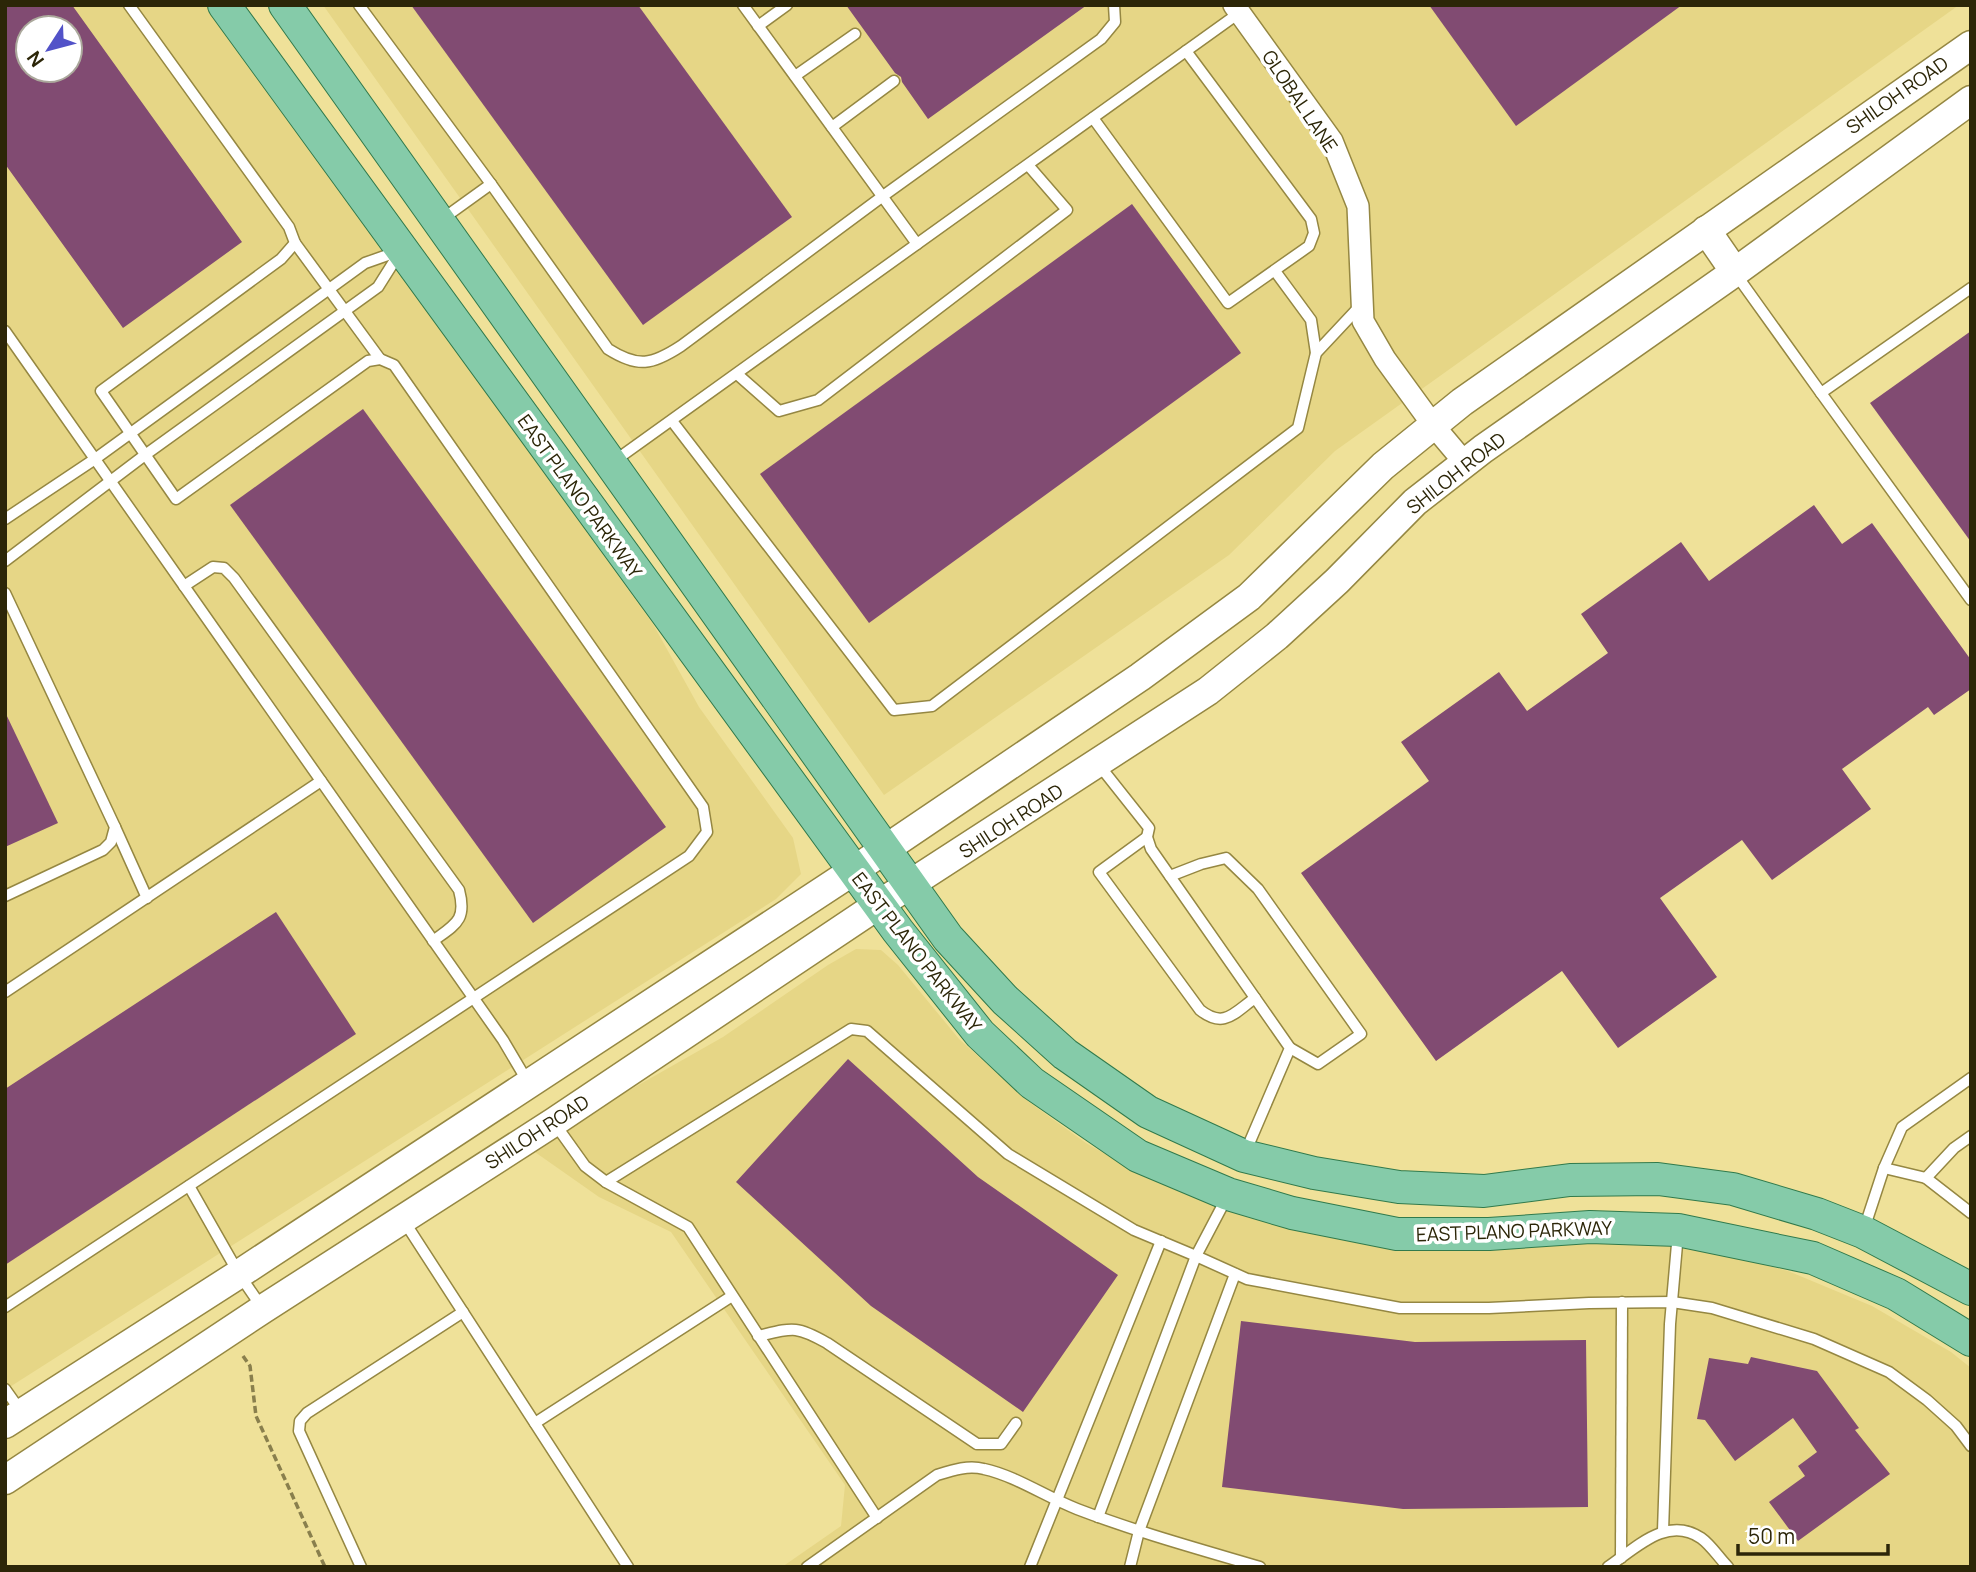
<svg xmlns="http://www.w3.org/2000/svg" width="1976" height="1572" viewBox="0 0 1976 1572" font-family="Manrope,sans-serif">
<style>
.built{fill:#e6d686;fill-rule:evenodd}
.building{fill:#814b72;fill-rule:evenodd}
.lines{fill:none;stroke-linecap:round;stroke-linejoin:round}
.service-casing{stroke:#958742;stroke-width:13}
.minor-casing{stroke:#958742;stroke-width:24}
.secondary-casing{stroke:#958742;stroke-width:31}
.primary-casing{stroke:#317a4c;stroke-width:34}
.path{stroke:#897f4d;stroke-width:3.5;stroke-dasharray:7 3.5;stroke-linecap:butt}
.service{stroke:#fff;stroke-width:10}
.minor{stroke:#fff;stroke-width:21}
.secondary{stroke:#fff;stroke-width:28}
.primary{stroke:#85cba9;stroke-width:32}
.labels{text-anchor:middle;stroke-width:7;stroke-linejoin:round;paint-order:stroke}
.street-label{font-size:19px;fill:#2c2608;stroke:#fff}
</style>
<rect width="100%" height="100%" fill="#efe199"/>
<g class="built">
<path d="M5 5H206L653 624 699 707 793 838 801 874 776 899 5 1390ZM28 28H70V70H28Z"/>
<polygon points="323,5 1959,5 1335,451 1229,555 884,795"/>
<polygon points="856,949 881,950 898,965 959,1039 1029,1102 1086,1143 1145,1177 1249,1218 1336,1238 1409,1248 1607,1241 1644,1243 1723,1254 1788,1271 1872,1306 1951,1352 1971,1368 1971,1567 782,1567 841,1526 845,1485 671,1232 599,1197 532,1150 598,1108 723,1037 828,965"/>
</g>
<g class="building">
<path d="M5 5H72L242 242 123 328 5 164ZM28 28H70V70H28Z"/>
<polygon points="411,5 638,5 792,217 643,325"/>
<polygon points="846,5 1087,5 928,119 902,82 901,77 895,73"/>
<polygon points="1429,5 1682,5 1516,126"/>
<polygon points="1132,204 1241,353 869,623 760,474"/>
<polygon points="1971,331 1971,542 1870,403"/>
<polygon points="363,409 666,827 533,923 230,505"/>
<polygon points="1814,505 1842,544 1872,523 1971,660 1971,689 1934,715 1928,707 1842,769 1871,809 1772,880 1742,840 1660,898 1717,977 1618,1048 1562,971 1436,1061 1301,873 1429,781 1401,742 1499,672 1527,711 1608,653 1581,614 1681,542 1709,581"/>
<polygon points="5,712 58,823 5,847"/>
<polygon points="276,912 356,1034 5,1265 5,1089"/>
<polygon points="848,1059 978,1177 1118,1275 1023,1412 871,1306 736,1182"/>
<polygon points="1241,1321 1415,1342 1586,1340 1588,1507 1403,1509 1222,1487"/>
<polygon points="1751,1357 1817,1371 1859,1428 1855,1430 1890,1474 1798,1541 1769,1502 1805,1476 1798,1466 1817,1452 1793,1418 1735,1461 1705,1420 1697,1419 1709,1358 1748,1364"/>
</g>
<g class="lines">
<g class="service-casing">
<g id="service">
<path d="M359 5 491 184 608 349C638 368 652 365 681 346L883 196 1101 39 1115 22 1114 5"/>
<polyline points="743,5 917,244"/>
<polyline points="758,26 787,5"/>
<polyline points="795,76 855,34"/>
<polyline points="1093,118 1228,303 1309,246 1314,233 1311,219 1186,51"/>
<polyline points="832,127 894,81"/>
<polyline points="441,220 491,184"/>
<polyline points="295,243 380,359"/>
<polyline points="1275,271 1311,320 1316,353"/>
<polyline points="1735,273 1821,393 1971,288"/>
<polyline points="5,331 503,1040 529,1084"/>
<polyline points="737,374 779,411 818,400 1067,210 1028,165"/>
<polyline points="1821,393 1971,600"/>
<polyline points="672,421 894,710 932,706 1298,428 1316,353 1361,305"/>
<polyline points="613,462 1239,13"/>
<polyline points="5,519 95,459 365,263 399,251"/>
<polyline points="5,561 145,455 378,287 400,252"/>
<path d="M184 586 213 567 224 568 234 578 459 890C467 920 456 924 433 941"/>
<polyline points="5,593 115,827 111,842 103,850 5,896"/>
<polyline points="1099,765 1149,828 1147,837 1151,849 1290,1048 1245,1153"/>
<polyline points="115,827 147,898"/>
<path d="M1147 837 1099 872 1200 1010C1224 1029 1234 1013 1255 998"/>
<polyline points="1170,876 1201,864 1226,858 1258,889 1361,1034 1318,1064 1290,1048"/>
<polyline points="5,992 321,781"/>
<polyline points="555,1124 585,1166 606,1182 851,1029 867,1031 1008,1154 1134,1230 1196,1256 1098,1517"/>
<polyline points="1971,1136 1954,1148 1926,1178 1971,1213"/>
<polyline points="1884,1168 1926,1178"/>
<polyline points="606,1182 688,1227 877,1518"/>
<polyline points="189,1186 239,1274 263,1309"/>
<polyline points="1227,1197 1196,1256 1247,1279 1400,1308 1489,1308 1589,1303 1672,1302 1712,1308 1814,1339 1889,1372 1927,1400 1956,1426 1971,1446"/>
<polyline points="404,1221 628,1567"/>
<polyline points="1864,1229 1884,1168 1902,1127 1971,1078"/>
<polyline points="5,1307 689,856 707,832 703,807 394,365 380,359 368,361 176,499 101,391 281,259 295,243 289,227 129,5"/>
<path d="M758 1336C792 1328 796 1325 827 1343L977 1444H1001L1016 1423"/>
<polyline points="5,1389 22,1413"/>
<polyline points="535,1423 732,1296"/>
<polyline points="1663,1531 1670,1324 1678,1233"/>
<polyline points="1621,1558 1622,1302"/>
<polyline points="361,1567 299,1431 300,1421 307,1413 463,1312"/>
<path d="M807 1567 937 1475C953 1470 968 1465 984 1469 1016 1476 1046 1497 1077 1509 1137 1532 1199 1549 1260 1567"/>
<polyline points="1030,1567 1161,1241"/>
<polyline points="1130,1567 1139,1531 1235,1274"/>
<path d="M1608 1567C1636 1548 1667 1515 1701 1538 1711 1545 1719 1558 1728 1567"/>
</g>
</g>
<g class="minor-casing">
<polyline id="minor" points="1234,5 1332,141 1358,206 1363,321 1385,359 1433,425 1465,463"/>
</g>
<g class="secondary-casing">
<g id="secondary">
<polyline points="1706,230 1735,272"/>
<polyline points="5,1424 239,1274 853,871 1140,677 1249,597 1383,466 1462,402 1971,45"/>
<polyline points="5,1480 263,1309 554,1122 878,905 1208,691 1277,636 1337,581 1415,502 1483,449 1735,272 1971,100"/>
</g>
</g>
<g class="primary-casing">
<g id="primary">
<polyline points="224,5 898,931 980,1034 1032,1083 1138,1156 1228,1194 1292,1213 1397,1234 1489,1234 1590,1227 1678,1230 1813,1258 1896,1294 1971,1340"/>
<polyline points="285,5 948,938 1005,1000 1065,1054 1148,1112 1244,1156 1314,1173 1399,1187 1484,1191 1570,1180 1658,1179 1733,1189 1817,1214 1863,1232 1971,1289"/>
</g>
</g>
<polyline class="path" points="243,1356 250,1366 256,1416 325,1567"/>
<use href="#service" class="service"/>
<use href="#minor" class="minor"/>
<use href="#secondary" class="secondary"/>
<use href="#primary" class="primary"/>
</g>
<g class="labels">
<g class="street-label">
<text transform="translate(1897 95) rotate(-35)" y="7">SHILOH ROAD</text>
<text transform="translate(1300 101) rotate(56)" y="7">GLOBAL LANE</text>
<text transform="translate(1456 473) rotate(-38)" y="7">SHILOH ROAD</text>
<text transform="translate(580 496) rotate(54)" y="7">EAST PLANO PARKWAY</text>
<text transform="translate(1011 821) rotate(-33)" y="7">SHILOH ROAD</text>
<text transform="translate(917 952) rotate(52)" y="7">EAST PLANO PARKWAY</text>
<text transform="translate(537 1132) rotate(-33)" y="7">SHILOH ROAD</text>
<text transform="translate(1514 1231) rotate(-2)" y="7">EAST PLANO PARKWAY</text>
</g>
</g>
<rect width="1976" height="1572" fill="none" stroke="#2c2608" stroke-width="14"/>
<g transform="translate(49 49) rotate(234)"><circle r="33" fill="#ffffff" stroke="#aba89c" stroke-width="2"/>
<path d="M0-5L12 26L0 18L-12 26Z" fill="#5252c8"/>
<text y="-10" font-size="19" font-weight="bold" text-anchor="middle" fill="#2c2608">N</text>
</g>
<path d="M1738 1544v10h150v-10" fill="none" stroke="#2c2608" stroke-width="3.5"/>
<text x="1748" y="1544" font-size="21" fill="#2c2608" stroke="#ffffff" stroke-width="5" paint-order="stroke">50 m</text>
</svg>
